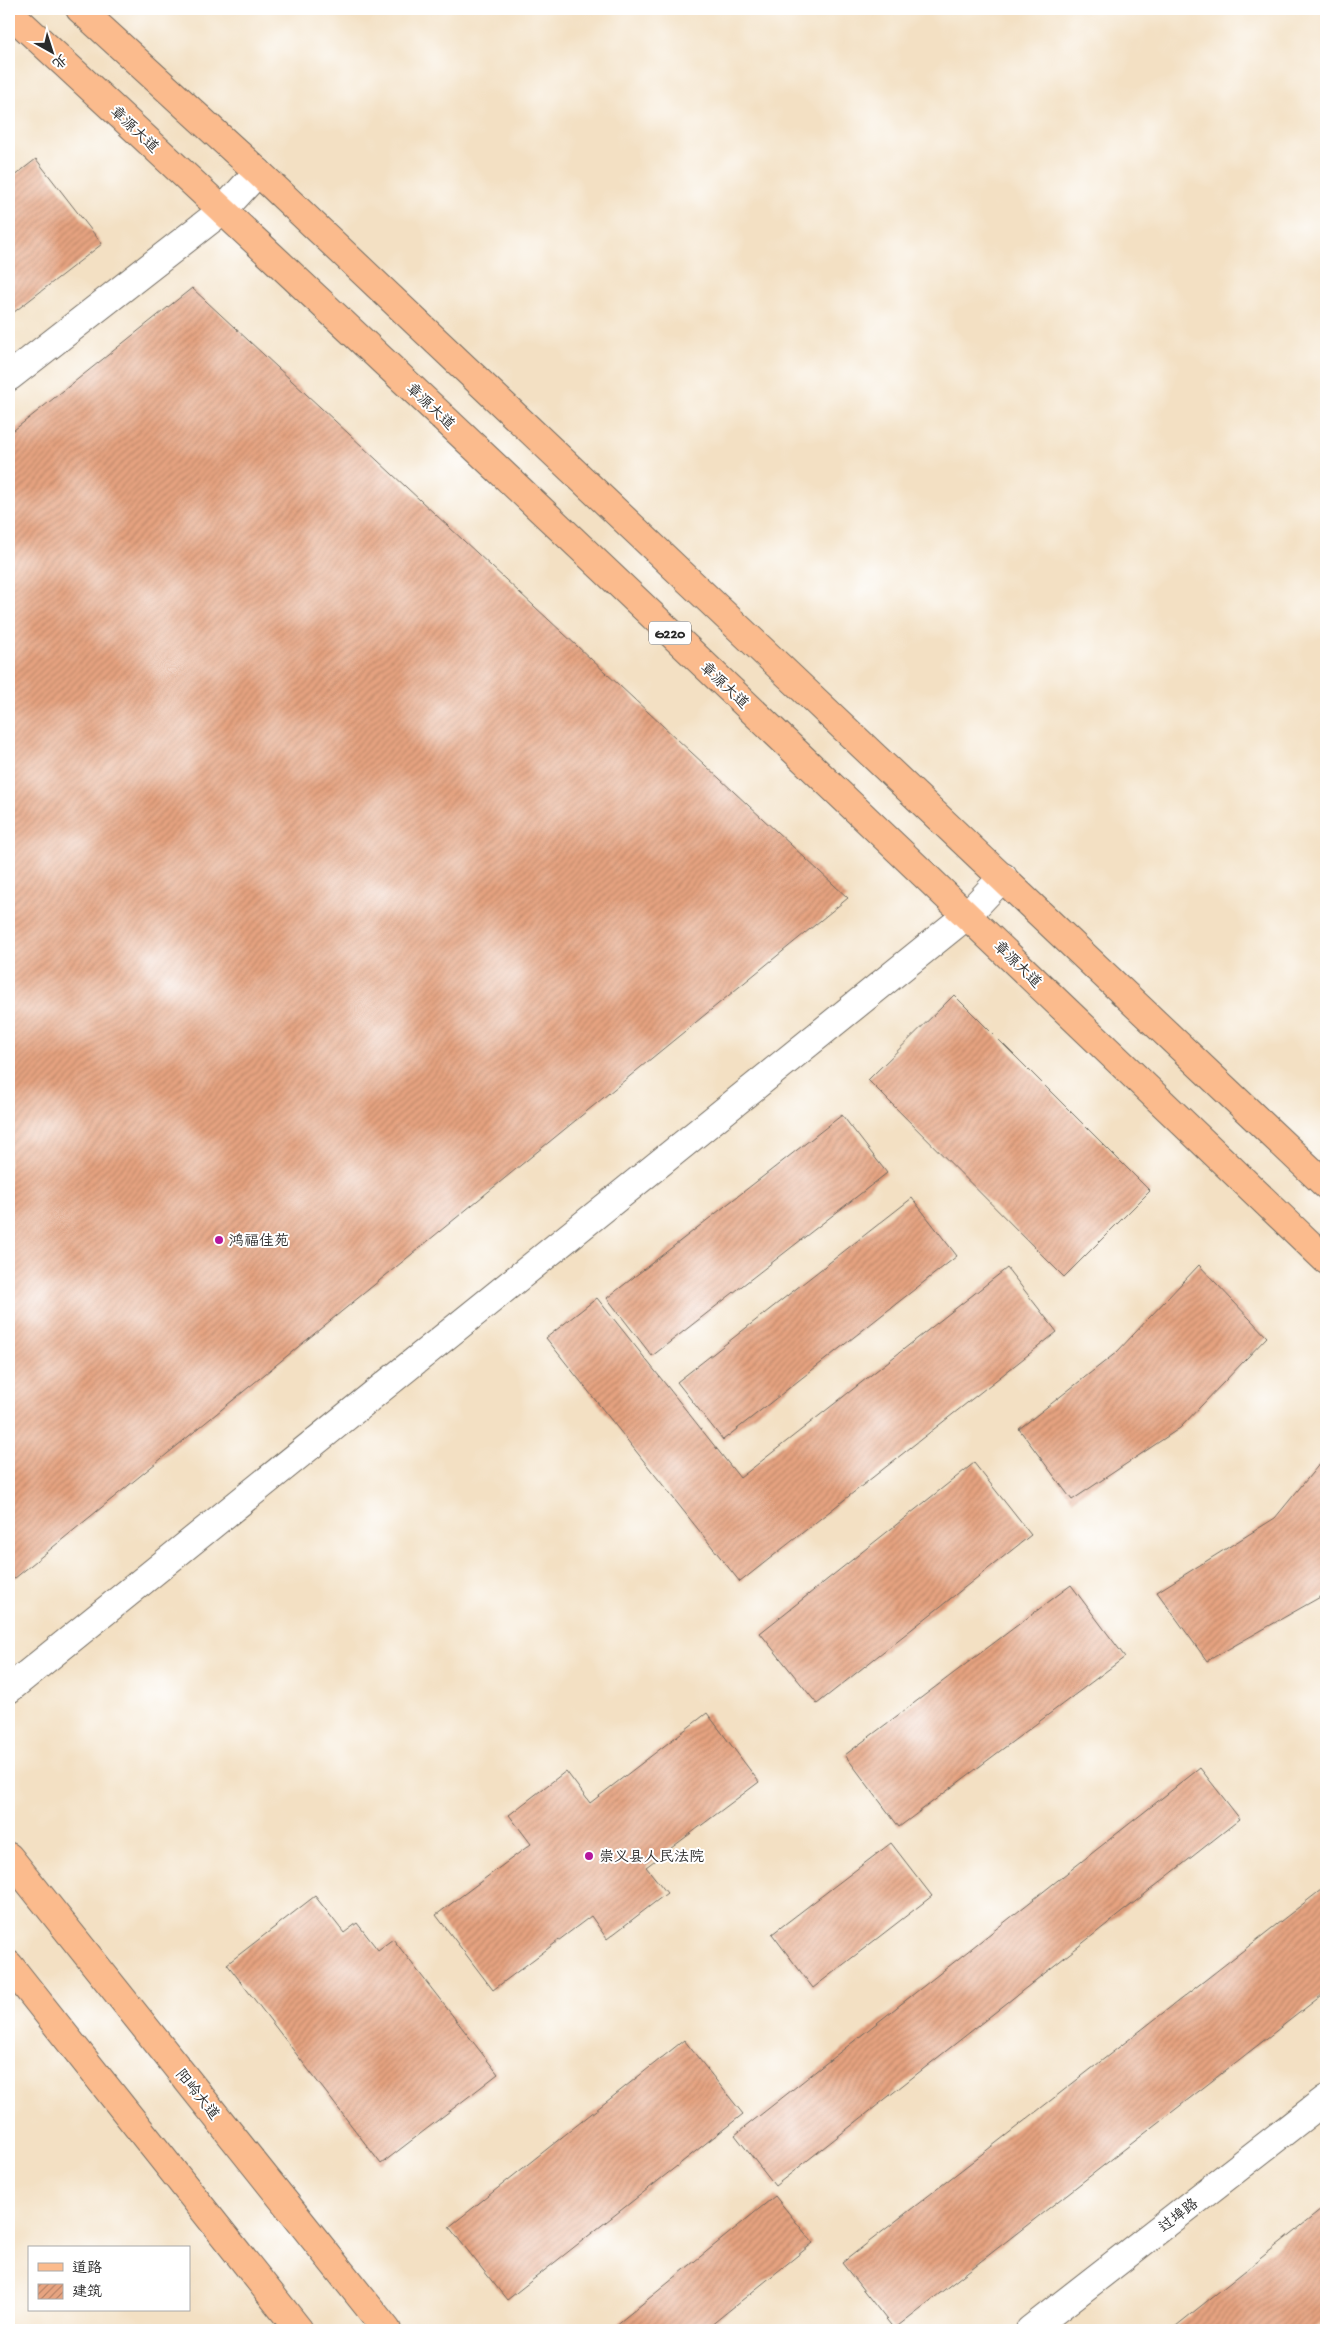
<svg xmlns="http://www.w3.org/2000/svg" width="1335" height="2339" viewBox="0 0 1335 2339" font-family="'Gochi Hand','LXGW WenKai TC',sans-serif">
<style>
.building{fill:url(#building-hatch)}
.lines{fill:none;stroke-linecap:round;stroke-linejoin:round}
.tertiary-casing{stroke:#716a60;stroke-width:30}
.primary-casing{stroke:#716a60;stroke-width:30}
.tertiary{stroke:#fff;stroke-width:28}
.primary{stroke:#fbbb8d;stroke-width:28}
.poi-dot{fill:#b5179e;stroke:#fff;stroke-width:2}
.labels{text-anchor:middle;stroke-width:4;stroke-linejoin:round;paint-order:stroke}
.shield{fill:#fff;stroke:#6b6b6b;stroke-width:1}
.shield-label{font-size:14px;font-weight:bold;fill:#2b2b2b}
.street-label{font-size:15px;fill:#2b2b2b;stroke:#fff}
.poi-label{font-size:15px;fill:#2b2b2b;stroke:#fff;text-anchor:start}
</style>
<defs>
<pattern id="building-hatch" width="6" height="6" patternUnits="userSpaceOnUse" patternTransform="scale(1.25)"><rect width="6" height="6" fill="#e6a380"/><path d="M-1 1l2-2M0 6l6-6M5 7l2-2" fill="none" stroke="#bb8569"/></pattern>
</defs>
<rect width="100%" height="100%" fill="#fff"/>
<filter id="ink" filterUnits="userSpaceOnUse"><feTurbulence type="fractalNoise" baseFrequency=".02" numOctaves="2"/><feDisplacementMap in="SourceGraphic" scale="10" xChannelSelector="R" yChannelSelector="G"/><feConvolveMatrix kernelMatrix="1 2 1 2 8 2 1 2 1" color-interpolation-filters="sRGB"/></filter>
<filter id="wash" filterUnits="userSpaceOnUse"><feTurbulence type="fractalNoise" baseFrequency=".0096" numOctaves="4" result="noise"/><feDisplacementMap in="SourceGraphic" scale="20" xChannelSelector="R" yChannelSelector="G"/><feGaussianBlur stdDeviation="1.12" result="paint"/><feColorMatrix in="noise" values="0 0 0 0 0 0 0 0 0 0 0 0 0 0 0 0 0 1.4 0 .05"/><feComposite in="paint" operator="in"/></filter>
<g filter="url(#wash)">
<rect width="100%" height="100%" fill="#f3e0c3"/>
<g id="blocks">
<g class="building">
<polygon points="36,159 102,244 9,316 9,180"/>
<polygon points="192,288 848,898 9,1583 9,434"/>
<polygon points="954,995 1150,1191 1064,1277 868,1080"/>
<polygon points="842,1115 887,1173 652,1356 607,1298"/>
<polygon points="912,1198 957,1256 723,1440 677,1382"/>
<polygon points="1199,1265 1267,1337 1180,1428 1072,1500 1019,1429 1117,1352"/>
<polygon points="1007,1268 1057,1332 740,1582 546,1338 597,1298 740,1478"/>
<polygon points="1326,1456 1326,1592 1322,1596 1207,1661 1157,1592 1275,1518"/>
<polygon points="974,1463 1031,1535 817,1704 760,1633"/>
<polygon points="1071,1585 1125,1657 899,1827 845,1755"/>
<polygon points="707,1713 759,1782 646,1867 667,1893 607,1939 591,1916 493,1990 436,1915 531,1844 509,1815 566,1771 590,1803"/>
<polygon points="1200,1768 1240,1819 775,2186 735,2135"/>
<polygon points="891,1843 932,1896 813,1988 772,1934"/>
<polygon points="1326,1886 1326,1992 894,2329 842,2263"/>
<polygon points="315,1896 344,1933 357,1923 378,1950 393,1939 498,2074 381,2164 227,1964"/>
<polygon points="684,2040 743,2114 507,2300 449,2227"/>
<polygon points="775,2196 813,2243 705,2330 610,2330"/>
<polygon points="1326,2206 1326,2319 1312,2330 1171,2330"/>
</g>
</g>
</g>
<g filter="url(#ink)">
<use href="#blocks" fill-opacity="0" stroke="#716a60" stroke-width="1"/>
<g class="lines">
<g class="tertiary-casing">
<g id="tertiary">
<polyline points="9,377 223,210 258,172"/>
<polyline points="9,1689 967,915 1003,877"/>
<polyline points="1030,2330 1326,2099"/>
</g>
</g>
<g class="primary-casing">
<g id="primary">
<polyline points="80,9 258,172 1326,1185"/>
<path d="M9 12C453 422 890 841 1326 1260"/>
<polyline points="9,1857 387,2330"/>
<polyline points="9,1965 299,2330"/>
</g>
</g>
<use href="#tertiary" class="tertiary"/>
<use href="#primary" class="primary"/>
</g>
</g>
<g class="poi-dot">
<circle cx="219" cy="1240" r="5"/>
<circle cx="589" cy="1856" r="5"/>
</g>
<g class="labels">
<rect class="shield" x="649" y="621.5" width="42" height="23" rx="4"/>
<g class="shield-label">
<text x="670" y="638">G220</text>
</g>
<g class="street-label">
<text transform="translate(135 129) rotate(43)" y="5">章源大道</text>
<text transform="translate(431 406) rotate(43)" y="5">章源大道</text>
<text transform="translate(725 685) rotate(43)" y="5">章源大道</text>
<text transform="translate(1018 964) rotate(44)" y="5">章源大道</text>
<text transform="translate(198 2094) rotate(51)" y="5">阳岭大道</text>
<text transform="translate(1178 2215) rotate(-38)" y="5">过埠路</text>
</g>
<g class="poi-label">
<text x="229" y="1245">鸿福佳苑</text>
<text x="599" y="1861">崇义县人民法院</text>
</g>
</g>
<rect width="1335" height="2339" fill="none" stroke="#fff" stroke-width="30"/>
<rect x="28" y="2246" width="162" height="65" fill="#ffffff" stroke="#aaaaaa"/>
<rect x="38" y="2263" width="25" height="8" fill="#fbbb8d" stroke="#aaaaaa"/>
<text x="72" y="2272" font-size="15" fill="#2b2b2b">道路</text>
<rect x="38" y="2284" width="25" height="15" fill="url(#building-hatch)" stroke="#aaaaaa"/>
<text x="72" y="2296" font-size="15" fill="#2b2b2b">建筑</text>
<g transform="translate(52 52) rotate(141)" stroke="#ffffff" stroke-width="4" paint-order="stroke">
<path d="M0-4L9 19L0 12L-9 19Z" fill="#2b2b2b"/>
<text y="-8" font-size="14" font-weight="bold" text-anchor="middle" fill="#2b2b2b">北</text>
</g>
</svg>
